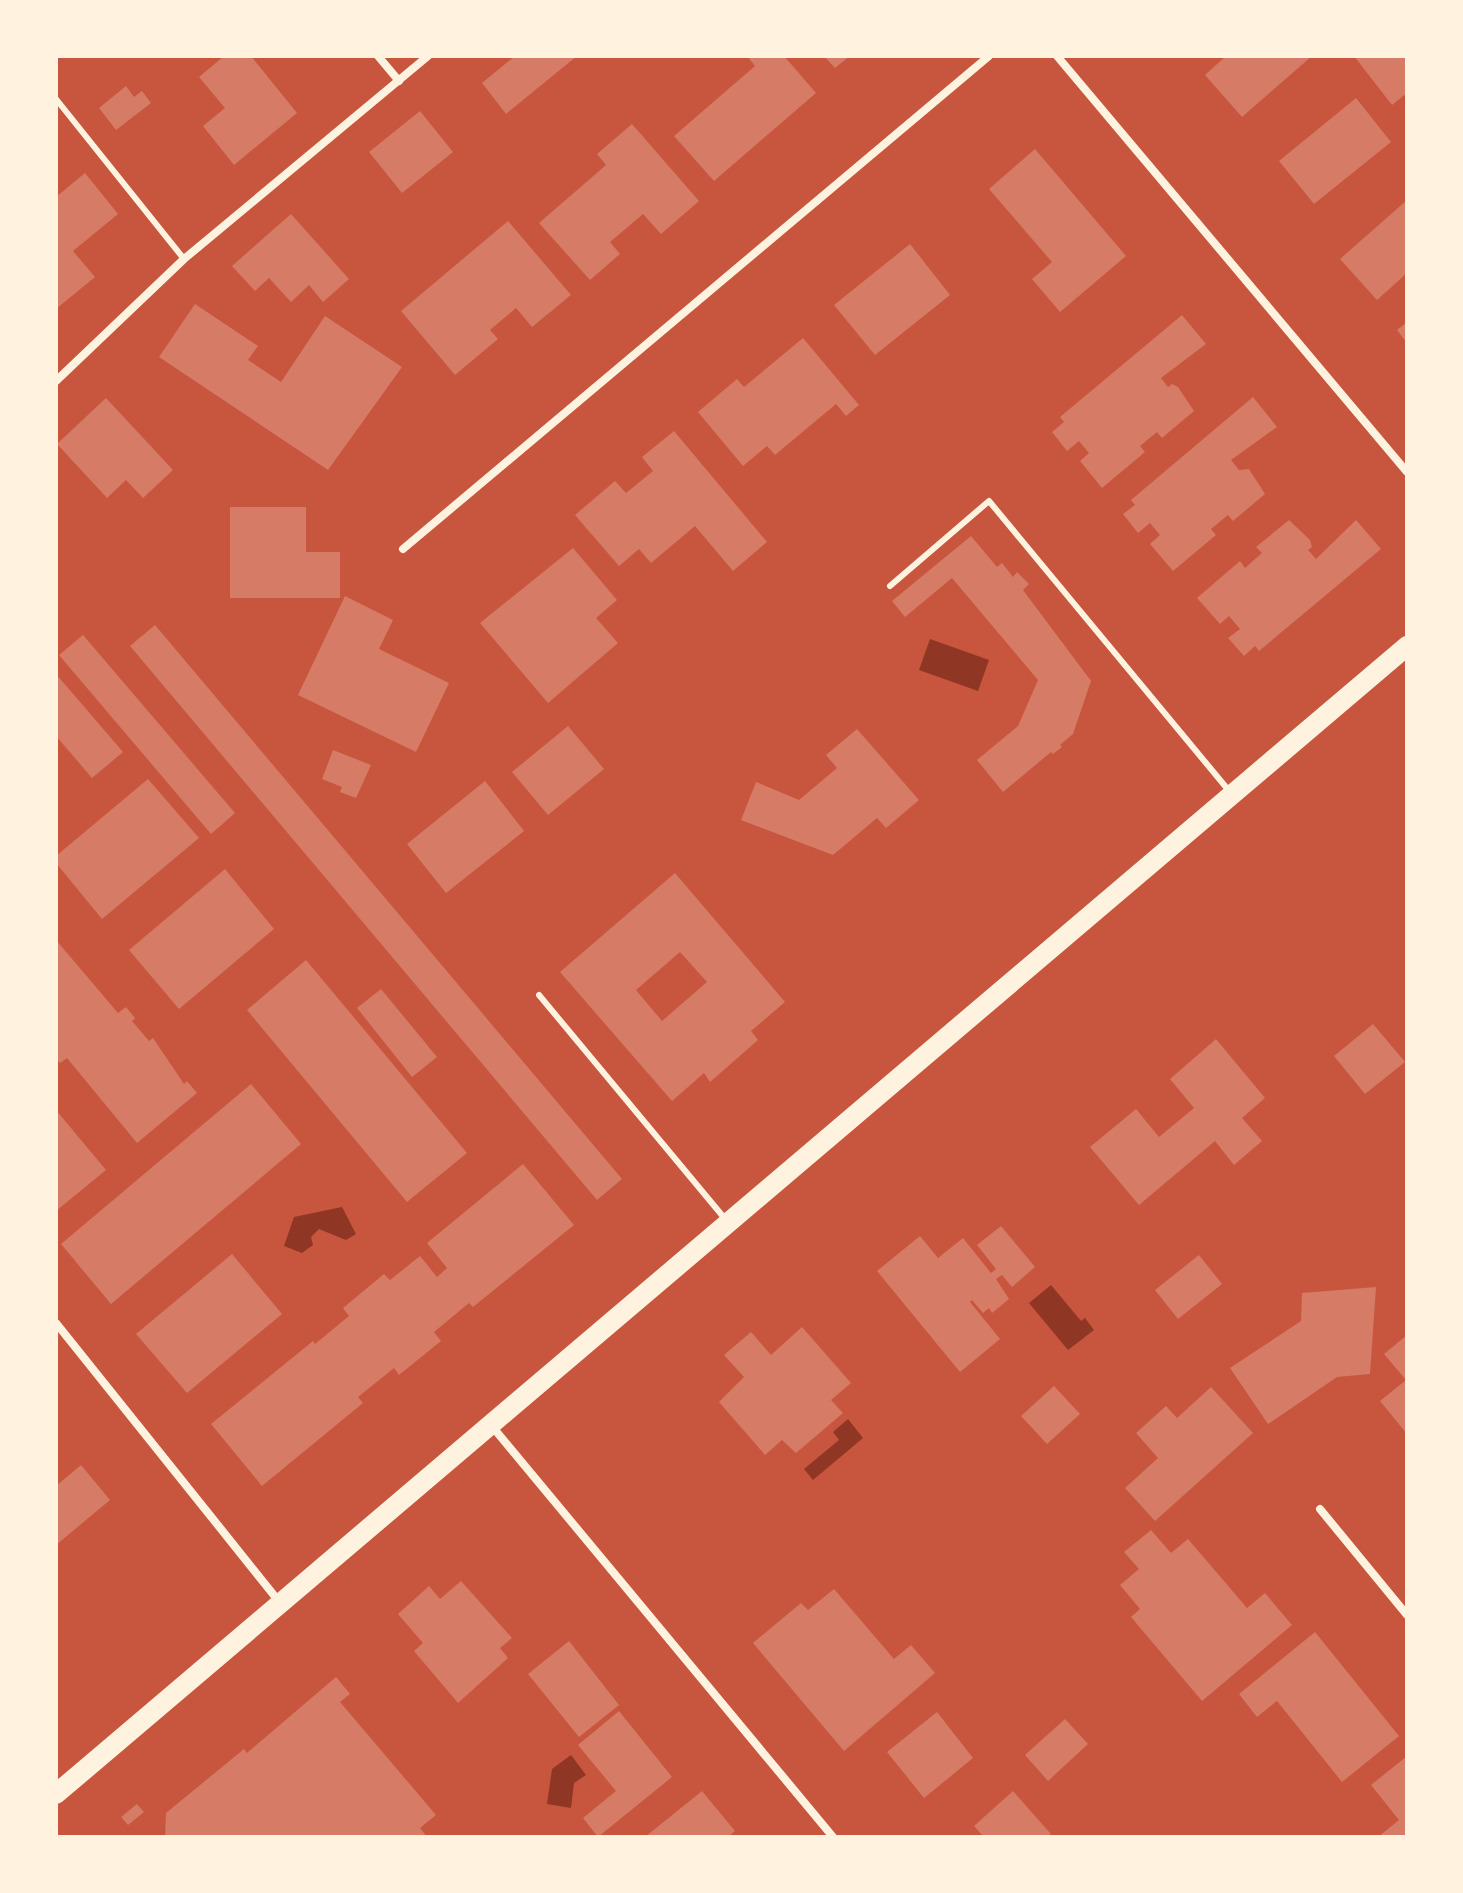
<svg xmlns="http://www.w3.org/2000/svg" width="1463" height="1893" viewBox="0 0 1463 1893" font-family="Jost,sans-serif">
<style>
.water{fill:#8f3625}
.building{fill:#d67c66;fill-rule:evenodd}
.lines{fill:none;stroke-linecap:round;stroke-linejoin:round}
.service{stroke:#fff3e0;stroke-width:6}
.minor{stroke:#fff3e0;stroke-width:8}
.primary{stroke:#fff3e0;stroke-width:20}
</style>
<rect width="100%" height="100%" fill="#c8553d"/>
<g class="water">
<polygon points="930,639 989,660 978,691 919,670"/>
<polygon points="342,1207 356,1234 346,1240 319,1229 311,1237 313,1245 302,1253 284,1246 294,1217"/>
<polygon points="1051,1285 1081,1321 1085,1318 1094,1330 1068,1350 1029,1303"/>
<polygon points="848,1419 863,1438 813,1480 804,1469 839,1440 833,1432"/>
<polygon points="571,1755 586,1775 574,1783 571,1808 547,1804 552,1769"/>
</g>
<g class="building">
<polygon points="224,56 251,56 297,113 234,165 203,126 225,108 199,77"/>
<polygon points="515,56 577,56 506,114 482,83"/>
<polygon points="747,56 784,56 816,93 714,181 674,136 755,66"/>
<polygon points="824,56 850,56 835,68"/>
<polygon points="1226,56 1312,56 1242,117 1205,75"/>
<polygon points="1354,56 1407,56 1407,93 1392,105"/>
<polygon points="126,86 134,97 142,91 151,103 116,130 99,108"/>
<polygon points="1356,98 1391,142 1314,204 1279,161"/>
<polygon points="420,111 453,152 402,193 369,152"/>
<polygon points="632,124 699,201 661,234 643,214 610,242 620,254 590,280 539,223 606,165 597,154"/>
<polygon points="1035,149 1126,256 1060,312 1032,279 1052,262 989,189"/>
<polygon points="85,173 118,214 73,251 95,277 56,309 56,197"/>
<polygon points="1407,200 1407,273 1377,300 1340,259"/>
<polygon points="291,214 349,279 323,302 309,285 291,302 269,278 255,291 232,266"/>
<polygon points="508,221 571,295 532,327 516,308 490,330 498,339 455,375 401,311"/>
<polygon points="910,244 950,295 875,355 834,305"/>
<polygon points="195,304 258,346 248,360 281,382 325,316 402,367 328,470 159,357"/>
<polygon points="1182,315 1206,344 1161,378 1168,387 1172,384 1178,387 1194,411 1162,438 1157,432 1140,446 1145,452 1102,488 1080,461 1089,453 1079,441 1067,451 1052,432 1064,422 1060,417"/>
<polygon points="1407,322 1407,343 1397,330"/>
<polygon points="803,338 859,405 846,416 836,404 775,455 767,446 743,466 698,412 737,379 744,387"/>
<polygon points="1253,397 1277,427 1231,460 1239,470 1249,469 1265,494 1233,521 1228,515 1211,529 1216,535 1173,571 1150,544 1160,535 1150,523 1138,533 1123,514 1135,505 1131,500"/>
<polygon points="106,398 173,470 143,498 126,480 107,498 57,444"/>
<polygon points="674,431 767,542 733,571 695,526 651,563 639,549 619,566 575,515 615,481 626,493 653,471 642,457"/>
<polygon points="230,507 306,507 306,552 340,552 340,598 230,598"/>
<polygon points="1289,520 1310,540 1312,547 1308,550 1316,559 1356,520 1381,549 1259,651 1255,646 1244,656 1228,638 1240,629 1229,616 1220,624 1197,598 1240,561 1245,568 1262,553 1256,547"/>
<polygon points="971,536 997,567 1002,563 1013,577 1017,572 1029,584 1023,590 1091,681 1073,734 1060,745 1062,747 1053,754 1051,752 1003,792 977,760 1018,726 1038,680 952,578 905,617 892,601"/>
<polygon points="573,548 617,600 596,618 618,643 548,703 480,623"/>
<polygon points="345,596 393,620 379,649 449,683 416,752 298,695"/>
<polygon points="155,625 622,1179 597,1200 130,646"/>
<polygon points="83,635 235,813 211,834 59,655"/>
<polygon points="56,674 123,752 92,778 56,736"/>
<polygon points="568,726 604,769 548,815 512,772"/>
<polygon points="857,729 919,800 886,828 877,818 833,855 741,820 756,782 799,800 837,768 826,755"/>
<polygon points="333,750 371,765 356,798 340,792 342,787 322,779"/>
<polygon points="148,779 199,838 102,919 56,863 56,856"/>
<polygon points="485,781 524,831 446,893 407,844"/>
<polygon points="225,869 274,929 179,1009 129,950"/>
<path d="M675 873 785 1002 751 1031 758 1040 710 1082 704 1073 672 1101 560 972ZM680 952 707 982 662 1021 636 990Z"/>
<polygon points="56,940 118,1013 126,1007 135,1018 132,1021 149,1041 153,1038 184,1084 187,1081 197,1093 137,1143 67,1058 60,1063 56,1059"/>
<polygon points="306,960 467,1153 407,1202 247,1010"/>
<polygon points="381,989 437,1057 412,1077 357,1008"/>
<polygon points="1373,1024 1405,1062 1365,1094 1334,1056"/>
<polygon points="1216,1039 1265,1098 1242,1118 1262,1141 1234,1165 1215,1141 1139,1205 1090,1147 1136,1109 1159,1137 1194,1108 1170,1079"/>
<polygon points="251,1084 301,1144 111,1304 61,1244"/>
<polygon points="56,1110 106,1170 56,1211"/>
<polygon points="523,1164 574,1225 473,1307 469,1303 434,1332 441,1341 399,1375 394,1368 358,1397 363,1403 262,1486 211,1424 313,1341 315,1344 349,1316 343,1308 384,1274 390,1280 420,1256 437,1277 447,1268 427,1243"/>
<polygon points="1001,1226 1035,1267 1012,1287 1002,1275 996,1279 1009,1299 992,1313 989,1308 983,1313 972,1300 970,1302 1000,1339 960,1372 877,1271 920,1236 938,1258 963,1238 991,1273 996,1269 977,1245"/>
<polygon points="232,1254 282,1314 187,1393 136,1334"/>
<polygon points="1199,1255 1222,1284 1178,1319 1155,1290"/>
<polygon points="1376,1287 1370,1374 1337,1377 1268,1424 1230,1368 1301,1321 1302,1293"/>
<polygon points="802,1327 851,1383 831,1400 843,1413 796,1453 782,1440 765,1455 719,1402 744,1377 724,1355 751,1332 771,1355"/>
<polygon points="1407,1335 1407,1434 1380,1401 1406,1380 1384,1354"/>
<polygon points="1054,1386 1080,1414 1047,1444 1021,1416"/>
<polygon points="1211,1387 1253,1433 1155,1521 1125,1488 1158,1458 1136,1433 1166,1406 1177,1418"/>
<polygon points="81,1465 110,1500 56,1545 56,1486"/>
<polygon points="1151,1530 1171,1553 1188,1539 1247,1608 1265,1593 1292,1625 1202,1701 1131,1617 1140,1609 1120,1585 1139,1569 1124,1552"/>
<polygon points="461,1581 512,1638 500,1648 508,1658 458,1703 414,1651 423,1643 398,1614 429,1586 440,1599"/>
<polygon points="834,1589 894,1659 911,1645 935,1673 844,1751 753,1643 801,1603 808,1610"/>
<polygon points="1315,1632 1399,1736 1342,1782 1277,1701 1257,1717 1239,1694"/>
<polygon points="569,1641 619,1705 579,1737 528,1674"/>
<polygon points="336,1677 350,1694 340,1702 436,1815 420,1828 427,1837 165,1837 166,1813 244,1749 247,1753"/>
<polygon points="619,1711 672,1777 598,1837 583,1818 616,1791 578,1745"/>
<polygon points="937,1712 973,1758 924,1798 887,1752"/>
<polygon points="1065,1719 1088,1744 1048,1781 1025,1755"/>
<polygon points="1407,1756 1407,1837 1378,1837 1399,1820 1371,1785"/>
<polygon points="702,1791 735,1831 728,1837 645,1837"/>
<polygon points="1013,1791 1051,1834 1048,1837 984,1837 974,1826"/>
<polygon points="137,1804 144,1812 128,1825 121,1817"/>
</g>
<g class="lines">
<g class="service">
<polyline points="56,99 184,259"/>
<polyline points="890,586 989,501 1230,792"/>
<polyline points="539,995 726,1220"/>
</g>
<g class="minor">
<polyline points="378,56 399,81"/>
<polyline points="1057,56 1407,472"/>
<polyline points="56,381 184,259 428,56"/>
<polyline points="403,549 989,56"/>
<polyline points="56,1323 281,1604"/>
<polyline points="491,1425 833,1837"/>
<polyline points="1320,1509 1407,1615"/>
</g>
<polyline class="primary" points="56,1794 1407,646"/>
</g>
<rect width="1463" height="1893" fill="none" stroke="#fff3e0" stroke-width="116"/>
</svg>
